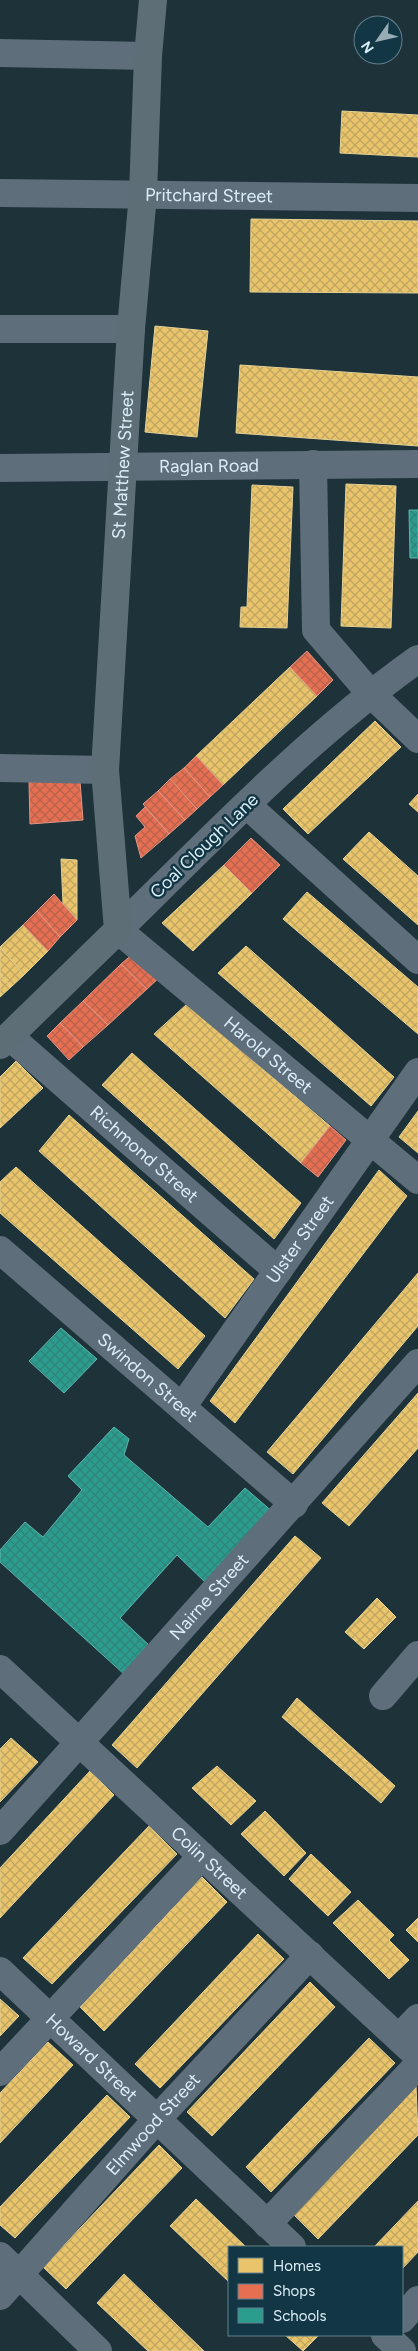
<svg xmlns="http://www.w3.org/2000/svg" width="418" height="2351" viewBox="0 0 418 2351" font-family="Figtree,sans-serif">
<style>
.homes{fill:url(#homes-cross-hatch);stroke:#e4d194}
.shops{fill:url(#shops-cross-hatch);stroke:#e39583}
.schools{fill:url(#schools-cross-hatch);stroke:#5fb5ae}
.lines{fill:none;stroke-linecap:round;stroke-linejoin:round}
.minor{stroke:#5e6e7a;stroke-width:28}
.major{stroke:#5d6e77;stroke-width:28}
.labels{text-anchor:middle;stroke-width:5;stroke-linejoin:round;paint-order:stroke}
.street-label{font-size:18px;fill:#daeef7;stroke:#133645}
</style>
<defs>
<pattern id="homes-cross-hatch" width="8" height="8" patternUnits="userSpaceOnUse" patternTransform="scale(1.25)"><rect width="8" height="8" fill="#e9c46a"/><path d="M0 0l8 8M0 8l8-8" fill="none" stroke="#bfa562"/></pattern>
<pattern id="shops-cross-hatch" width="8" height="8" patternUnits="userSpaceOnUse" patternTransform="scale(1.25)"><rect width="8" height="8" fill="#e76f51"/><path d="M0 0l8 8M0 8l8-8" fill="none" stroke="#b5634f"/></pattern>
<pattern id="schools-cross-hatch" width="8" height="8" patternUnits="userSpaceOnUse" patternTransform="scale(1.25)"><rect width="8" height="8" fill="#2a9d8f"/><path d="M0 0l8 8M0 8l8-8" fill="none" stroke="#31837a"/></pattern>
</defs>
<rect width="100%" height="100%" fill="#1e323a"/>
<g class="homes">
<polygon points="342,111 418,115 418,157 340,153"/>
<polygon points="251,219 418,221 418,293 250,292"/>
<polygon points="155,326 208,331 197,437 145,432"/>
<polygon points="240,365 418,377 418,446 236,433"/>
<polygon points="346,484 396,486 391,628 341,626"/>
<polygon points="252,485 293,487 287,628 240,627 241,607 247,607"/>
<polygon points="290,667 317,696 223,785 196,756"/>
<polygon points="375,721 401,747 308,834 283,809"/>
<polygon points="418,794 418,812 409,804"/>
<polygon points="369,832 418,876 418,925 343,859"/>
<polygon points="61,859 77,860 77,920 63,904"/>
<polygon points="224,865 252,893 193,951 162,923"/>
<polygon points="307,892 418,987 418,1034 283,919"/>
<polygon points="23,925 48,951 24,975 0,947"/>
<polygon points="246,946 394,1077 371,1106 218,973"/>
<polygon points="0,947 24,975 11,987 0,974"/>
<polygon points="0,974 11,987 0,997"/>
<polygon points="187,1004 330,1126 301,1163 154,1034"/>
<polygon points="132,1053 301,1203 274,1239 102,1085"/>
<polygon points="16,1061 43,1088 0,1128 0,1077"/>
<polygon points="418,1111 418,1153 399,1137"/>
<polygon points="69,1115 254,1279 225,1318 39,1151"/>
<polygon points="16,1167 205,1336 178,1369 0,1213 0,1182"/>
<polygon points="379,1170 407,1196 235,1423 210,1401"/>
<polygon points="418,1273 418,1326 293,1474 267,1452"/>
<polygon points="418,1393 418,1448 349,1526 322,1503"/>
<polygon points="295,1536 321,1558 137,1768 112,1745"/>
<polygon points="377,1598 396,1617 364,1649 345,1632"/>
<polygon points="297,1698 395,1786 381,1803 282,1717"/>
<polygon points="11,1738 38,1762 0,1802 0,1749"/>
<polygon points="217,1766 256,1801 231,1825 192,1788"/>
<polygon points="90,1771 114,1795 0,1918 0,1868"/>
<polygon points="265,1811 306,1853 284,1876 241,1834"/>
<polygon points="149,1826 177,1854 52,1984 23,1958"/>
<polygon points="311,1854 351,1892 328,1916 289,1879"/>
<polygon points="202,1877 227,1902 104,2031 80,2007"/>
<polygon points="358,1900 394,1935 389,1940 409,1960 389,1979 333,1923"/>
<polygon points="418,1918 418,1942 406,1930"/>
<polygon points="258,1934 284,1959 160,2088 135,2064"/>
<polygon points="310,1982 335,2007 212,2136 187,2112"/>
<polygon points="0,1999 19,2016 0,2036"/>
<polygon points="369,2038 395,2063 271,2192 246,2167"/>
<polygon points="48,2042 73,2065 0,2143 0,2093"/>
<polygon points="416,2085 418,2135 318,2239 294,2215"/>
<polygon points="107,2095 130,2117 15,2238 0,2225 0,2207"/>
<polygon points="159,2145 182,2168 66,2289 43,2267"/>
<polygon points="196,2199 246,2247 229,2247 229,2282 170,2226"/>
<polygon points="418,2201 418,2252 402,2269 402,2247 374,2247"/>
<polygon points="124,2274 204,2351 148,2351 97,2303"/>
<polygon points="285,2335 319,2335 303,2351"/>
</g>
<g class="shops">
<polygon points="307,651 333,680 317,696 290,667"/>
<polygon points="196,756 223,785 210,797 184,768"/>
<polygon points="184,768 210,797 197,809 170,779"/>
<polygon points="170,779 197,809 185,820 158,791"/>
<polygon points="80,781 83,820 30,824 29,782"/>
<polygon points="158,791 185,820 169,834 143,804"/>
<polygon points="145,807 169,834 141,858 135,836 145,827 136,816"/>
<polygon points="251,838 280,865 252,893 224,865"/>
<polygon points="54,894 77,920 60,937 37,911"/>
<polygon points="37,911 60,937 48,951 23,925"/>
<polygon points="134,953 160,977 147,989 121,964"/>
<polygon points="121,964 147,989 108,1025 83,1001"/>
<polygon points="83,1001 108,1025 83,1047 60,1023"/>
<polygon points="60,1023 83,1047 69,1060 47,1036"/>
<polygon points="330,1126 346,1140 318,1177 301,1163"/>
</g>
<g class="schools">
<polygon points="409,510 418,510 418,558 410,558"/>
<polygon points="61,1328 97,1359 64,1393 29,1361"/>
<polygon points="114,1427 129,1439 124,1455 208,1527 245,1488 274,1513 208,1585 177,1555 120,1618 151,1647 125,1675 0,1562 0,1550 25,1522 43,1537 82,1490 68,1476"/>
</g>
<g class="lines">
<g class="minor">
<polyline points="0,53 148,56"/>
<path id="s1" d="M0 193 418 198"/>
<polyline points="0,329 131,329"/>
<polyline points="313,464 316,630 370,693 418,739"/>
<path id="s2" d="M0 468 418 464"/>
<path id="s3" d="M418 659C308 737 214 836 118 930L418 1180"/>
<polyline points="0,768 105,770"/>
<polyline points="247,805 418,960"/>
<path id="s4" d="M10 1037 278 1271"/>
<path id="s5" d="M0 1250 294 1504"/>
<path id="s6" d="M182 1407 418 1072"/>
<path id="s7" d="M0 1669 418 2056"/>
<polyline points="383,1696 418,1655"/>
<path id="s8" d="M0 1831 418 1363"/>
<path id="s9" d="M0 1971 292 2247"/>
<polyline points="399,2038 418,2018"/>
<polyline points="0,2072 202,1856"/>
<polyline points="267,2224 418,2065"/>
<polyline points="0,2256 98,2351"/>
<path id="s10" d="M0 2296 157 2119 310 1955"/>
<polyline points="402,2319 418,2300"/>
<polyline points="385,2335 402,2351"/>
</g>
<path class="major" id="s11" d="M0 1045 118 930 105 770 131 329 143 194 148 56 153 0"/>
</g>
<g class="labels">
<g class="street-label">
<text dy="6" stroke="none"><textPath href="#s1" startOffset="209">Pritchard Street</textPath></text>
<text dy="6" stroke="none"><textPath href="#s11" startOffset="631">St Matthew Street</textPath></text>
<text dy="6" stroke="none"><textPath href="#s2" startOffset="209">Raglan Road</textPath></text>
<text transform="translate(204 846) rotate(-44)" y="6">Coal Clough Lane</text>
<text dy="6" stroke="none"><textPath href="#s3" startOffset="600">Harold Street</textPath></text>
<text dy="6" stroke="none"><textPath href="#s4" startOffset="178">Richmond Street</textPath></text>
<text dy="6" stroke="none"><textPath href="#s6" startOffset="205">Ulster Street</textPath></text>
<text dy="6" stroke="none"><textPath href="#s5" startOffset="195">Swindon Street</textPath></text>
<text dy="6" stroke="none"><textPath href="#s8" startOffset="314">Nairne Street</textPath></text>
<text dy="6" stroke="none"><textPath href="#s7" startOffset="285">Colin Street</textPath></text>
<text dy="6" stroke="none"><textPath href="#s9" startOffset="126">Howard Street</textPath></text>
<text dy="6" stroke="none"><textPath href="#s10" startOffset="230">Elmwood Street</textPath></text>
</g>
</g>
<rect x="228" y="2246" width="175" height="90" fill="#133645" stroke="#63808c"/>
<rect x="238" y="2258" width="25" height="15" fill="#e9c46a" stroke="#63808c"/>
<text x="273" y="2271" font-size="15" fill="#daeef7">Homes</text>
<rect x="238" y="2284" width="25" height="15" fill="#e76f51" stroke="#63808c"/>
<text x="273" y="2296" font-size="15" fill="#daeef7">Shops</text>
<rect x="238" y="2308" width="25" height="15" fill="#2a9d8f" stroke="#63808c"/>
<text x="273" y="2321" font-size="15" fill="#daeef7">Schools</text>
<g transform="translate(378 40) rotate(236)"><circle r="24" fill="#133645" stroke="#63808c"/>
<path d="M0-4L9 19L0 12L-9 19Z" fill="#98acb5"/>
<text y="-8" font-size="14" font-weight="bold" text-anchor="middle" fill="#daeef7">N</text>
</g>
</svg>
